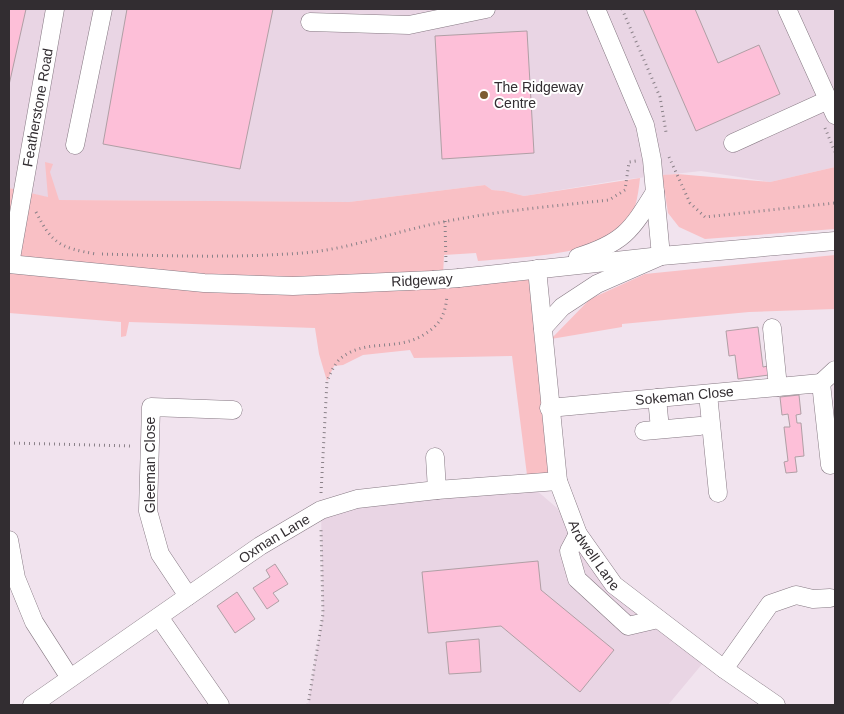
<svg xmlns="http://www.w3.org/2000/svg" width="844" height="714" viewBox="0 0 844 714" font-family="Arial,sans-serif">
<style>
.built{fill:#e9d5e4}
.green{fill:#f9c0c5}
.building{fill:#fdbfd8;stroke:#b09fa5}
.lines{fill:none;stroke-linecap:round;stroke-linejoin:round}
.minor-casing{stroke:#867983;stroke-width:19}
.path{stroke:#8a8188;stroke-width:3;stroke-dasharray:1 4;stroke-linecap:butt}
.minor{stroke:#fff;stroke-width:18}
.minor-bridge-casing{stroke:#867983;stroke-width:19;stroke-linecap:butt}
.minor-bridge{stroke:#fff;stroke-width:18}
.poi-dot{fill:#7c5b31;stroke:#fff;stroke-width:2}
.labels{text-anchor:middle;stroke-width:4;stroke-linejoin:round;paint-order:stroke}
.poi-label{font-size:14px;fill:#322d31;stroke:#fff;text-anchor:start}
.street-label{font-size:14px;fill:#322d31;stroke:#fff}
</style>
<rect width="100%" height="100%" fill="#f1e3ee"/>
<g class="built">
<polygon points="9,9 835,9 835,167 770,182 701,171 620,180 524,196 504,191 492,190 485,185 349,202 58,200 9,188"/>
<polygon points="528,483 557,508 591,570 703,663 668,705 308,705 323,614 321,510"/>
</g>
<g class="green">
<path d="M45 162 53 164 50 172 59 200 349 202 485 185 492 190 504 191 524 196 640 178C638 197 635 218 620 231 590 255 516 258 478 261L476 253 444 255 443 276 537 269 558 481 528 483 512 356 414 358 410 350 363 355 343 365 334 366 327 381 319 354 315 328 129 322 126 336 121 337V322L9 313V264L18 207 9 217V188L48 197Z"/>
<polygon points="835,167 835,229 705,239 679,227 668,213 662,175 677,174 770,182"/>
<polygon points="835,255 835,309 749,312 622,324 622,327 551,339 590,299 645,274"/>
</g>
<g class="building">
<polygon points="9,9 26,9 9,85"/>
<polygon points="127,9 273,9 240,169 103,144"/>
<polygon points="643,9 695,9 718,63 759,45 780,94 696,131"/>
<polygon points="527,31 534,153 442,159 435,36"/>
<polygon points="758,327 763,367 768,366 769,375 738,379 735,355 729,356 726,331"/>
<polygon points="799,395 801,414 796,415 797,423 801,423 804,456 795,457 797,472 786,473 784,462 788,461 784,427 790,427 788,414 782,415 780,397"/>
<polygon points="538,561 541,590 614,650 580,692 501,626 428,633 422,572"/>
<polygon points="275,564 288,584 273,593 279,601 267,609 253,588 270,577 266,570"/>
<polygon points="237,592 255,619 235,633 217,606"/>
<polygon points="479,639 481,672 449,674 446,642"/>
</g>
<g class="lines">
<g class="minor-casing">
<g id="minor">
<polyline points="787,9 835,115"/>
<polyline points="310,22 409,25 486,9"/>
<polyline points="733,143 828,100"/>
<polyline points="75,145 103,9"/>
<path d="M578 257C623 243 631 231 655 192"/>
<polyline points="9,264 204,283 293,286 433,280"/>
<path id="s1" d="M10 264 55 9"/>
<path id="s2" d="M537 269 558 481 578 534 614 585 724 669 776 705"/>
<polyline points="459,278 661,256 835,241"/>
<polyline points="543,328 562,307 597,284 661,256 652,160 645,125 596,9"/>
<polyline points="772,328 778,387"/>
<polyline points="821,383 835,370"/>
<polyline points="708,394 718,493"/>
<polyline points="657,398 660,429"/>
<path id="s3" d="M549 408 821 383 830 465 835 464"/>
<polyline points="644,431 700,426"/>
<polyline points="435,457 437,490"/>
<polyline points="578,534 569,551 577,579 628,626 658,619"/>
<polyline points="9,540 16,578 34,622 70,678"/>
<polyline points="188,596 160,554 148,511 151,407 233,410"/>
<polyline points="159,617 220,705"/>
<polyline points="724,669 770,604 796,595 813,599 830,598"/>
<path id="s4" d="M32 705 260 546 321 510 357 499 437 490 558 481"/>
</g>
</g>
<g class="path">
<polyline points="622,9 660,97 666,132"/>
<polyline points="825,128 835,152"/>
<polyline points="669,157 690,203 705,217 835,203"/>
<path d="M36 212C52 244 61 248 96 254"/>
<polyline points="445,221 446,264"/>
<path d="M102 254C169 256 236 258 303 253 351 249 396 231 443 222 497 211 554 206 609 200L625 190 629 162 636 161"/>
<polyline points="9,443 133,446"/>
<path d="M321 493 327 381C331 373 334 364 341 358 369 336 400 355 432 329 443 320 446 309 447 295"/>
<polyline points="308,705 323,614 321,529"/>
</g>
<use href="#minor" class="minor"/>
<g class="minor-bridge-casing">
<polyline id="minor-bridge" points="433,280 459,278"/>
</g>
<use href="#minor-bridge" class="minor-bridge"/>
</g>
<circle class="poi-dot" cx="484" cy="95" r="5"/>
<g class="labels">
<g class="poi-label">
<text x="494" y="92">The Ridgeway<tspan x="494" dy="16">Centre</tspan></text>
</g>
<g class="street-label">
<text dy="5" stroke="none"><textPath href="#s1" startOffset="159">Featherstone Road</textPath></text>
<text transform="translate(422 280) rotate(-3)" y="5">Ridgeway</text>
<text dy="5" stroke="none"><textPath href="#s3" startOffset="136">Sokeman Close</textPath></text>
<text transform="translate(150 465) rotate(-90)" y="5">Gleeman Close</text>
<text dy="5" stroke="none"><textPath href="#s4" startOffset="294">Oxman Lane</textPath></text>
<text dy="5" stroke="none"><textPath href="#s2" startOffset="296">Ardwell Lane</textPath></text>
</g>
</g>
<rect width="844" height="714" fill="none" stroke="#322d31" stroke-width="20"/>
</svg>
